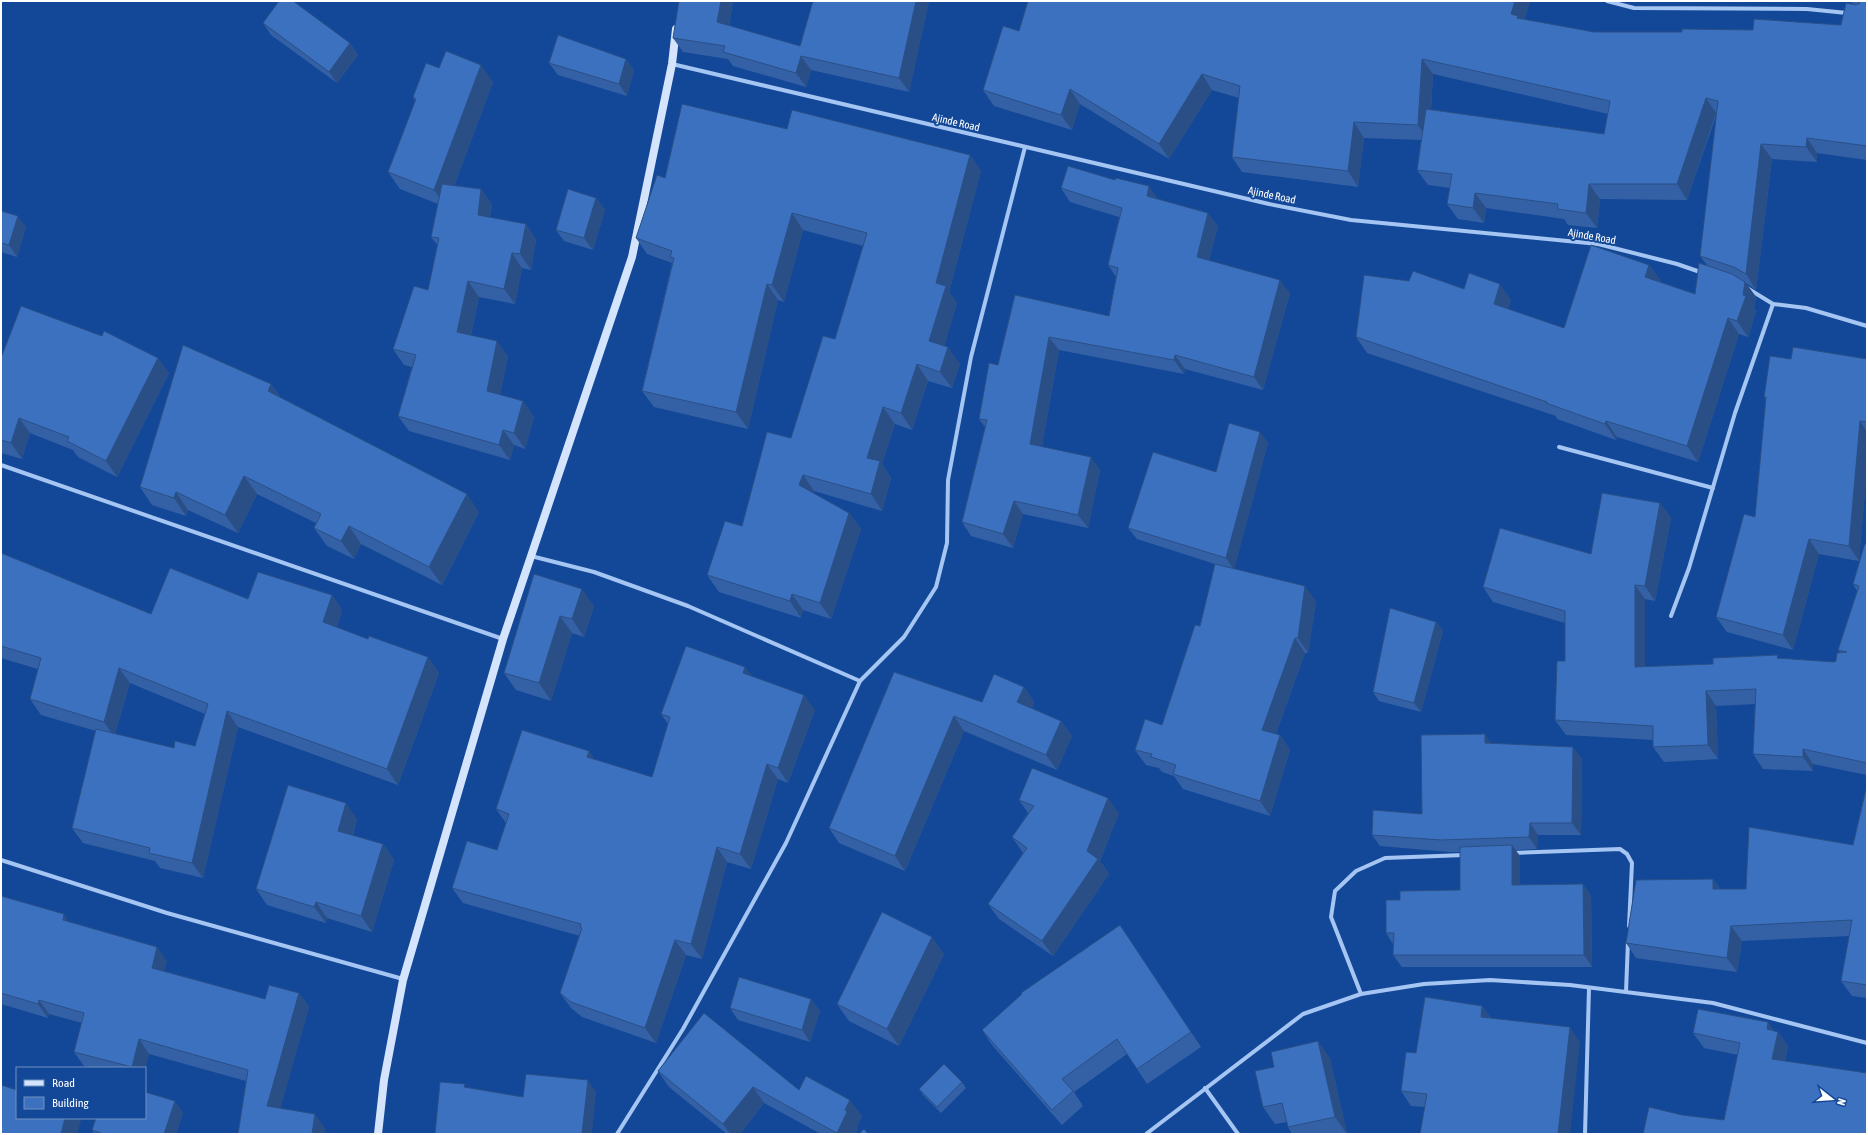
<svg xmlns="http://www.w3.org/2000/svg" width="1868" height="1135" viewBox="0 0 1868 1135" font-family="'Asap Condensed',sans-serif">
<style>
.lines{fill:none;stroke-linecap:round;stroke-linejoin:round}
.street{stroke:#a5c5f3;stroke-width:4}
.secondary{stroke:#d4e4fd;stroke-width:8}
.wall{fill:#3461a5;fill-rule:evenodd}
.shaded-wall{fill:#2a4f86}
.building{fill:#3c71c0;stroke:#2a4f86}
.labels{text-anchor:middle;stroke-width:4;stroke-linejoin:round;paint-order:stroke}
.street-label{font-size:11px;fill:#fff;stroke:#134898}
</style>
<rect width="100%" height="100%" fill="#134898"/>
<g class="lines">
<g class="street">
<polyline points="1607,1 1634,8 1807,9 1847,13"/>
<polyline points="672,64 1269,204 1351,220 1598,244 1677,264 1703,273"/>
<polyline points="1747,288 1773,304 1806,308 1867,326"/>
<polyline points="1559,447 1713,488"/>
<polyline points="1,465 503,639"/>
<polyline points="531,556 594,572 688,606 860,681"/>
<polyline points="1671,616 1689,568 1735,413 1773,304"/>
<polyline points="1513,853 1620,849 1627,854 1632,863 1629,926"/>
<polyline points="1,860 167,913 403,979"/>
<polyline points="1626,992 1628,941"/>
<polyline points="1361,994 1331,917 1335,891 1356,871 1385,858 1464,855"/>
<polyline points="1205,1088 1238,1134"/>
<polyline points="617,1134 683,1029 786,843 860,681 904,637 936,587 947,543 948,480 971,357 1025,147"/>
<polyline points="1146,1134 1303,1014 1361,994 1424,984 1490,980 1570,985 1713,1003 1867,1043"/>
<polyline points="1585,1134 1589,988"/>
</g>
<polyline class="secondary" points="378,1134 384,1080 403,980 503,639 632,257 672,64 676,29"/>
</g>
<g class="wall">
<polygon points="733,1 729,26 800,46 929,1 909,92 811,70 806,87 733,66 728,59 683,52 673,38"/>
<path d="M1028 1H1530L1524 20 1594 32H1682L1753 30 1841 25 1853 4 1851 1H1867V160L1817 153V162L1772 159 1756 290 1746 283 1756 297 1754 308 1756 311 1748 337 1739 334 1698 462 1617 437 1616 440 1557 419 1556 416 1367 353 1356 337 1464 289 1511 300 1508 309 1564 328 1649 265 1660 280V282L1695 294 1707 265 1700 256 1717 113 1687 200 1600 199 1597 228 1568 225 1564 219 1486 208 1484 223 1458 219 1447 204 1450 188 1428 185 1417 170 1421 140 1364 138 1358 187 1242 172 1232 157 1239 98 1212 90 1169 159 1080 104 1072 130 994 106 983 90 1019 31ZM1433 74 1608 114 1604 134 1431 110Z"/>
<polygon points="263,23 350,43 358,55 337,83 271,35"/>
<polygon points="549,63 634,70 627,96 558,75"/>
<polygon points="439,68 493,82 454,186 481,189 492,205 490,217 526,224 536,240 531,270 522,268 515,304 479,297 471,335 508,356 500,395 523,401 534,417 525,449 514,445 510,460 409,431 398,416 412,367 404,365 393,349 428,290 438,246 431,237 438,204 400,189 388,172 415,101 413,97"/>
<polygon points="787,129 970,155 981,171 949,292 957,303 944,346 960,364 952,388 928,381 912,430 895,424 882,464 891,478 882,511 814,491 813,493 849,513 861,529 831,619 803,610 801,618 719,592 707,575 742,526 791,438 835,339 863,246 803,230 784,302 778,300 748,429 654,407 642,391 672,263 647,254 636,238 665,178"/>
<polygon points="1061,188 1158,199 1218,226 1209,260 1290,293 1263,390 1185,369 1184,374 1059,350 1042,446 1100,470 1088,528 1023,514 1013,548 971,536 962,522 985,427 979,419 998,365 1015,295 1109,316 1116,277 1108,265 1119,217 1070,202"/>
<polygon points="596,198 605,210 593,250 564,241 556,230"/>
<polygon points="1,211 26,227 17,257 1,252"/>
<polygon points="1,358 169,373 117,477 78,457 73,450 30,433 22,459 1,453"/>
<polygon points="1791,359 1867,359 1867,469 1859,561 1819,554 1793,650 1727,632 1716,617 1755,517 1766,399 1764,397"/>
<polygon points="271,384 281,398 479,512 442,585 361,544 354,559 327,546 314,528 316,523 257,494 238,533 188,510 186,516 152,505 140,487"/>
<polygon points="1268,443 1234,569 1316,601 1308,653 1305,653 1276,734 1280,735 1290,750 1270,816 1183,789 1174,776 1162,772 1159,768 1146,765 1135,750 1162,725 1200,626 1215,564 1137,539 1128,528 1216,472"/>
<polygon points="1660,503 1671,518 1655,601 1645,599 1645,667 1713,664 1780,659 1834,662 1836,661 1840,652 1838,650 1857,591 1853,584 1867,541 1867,775 1813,764 1813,771 1763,769 1753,754 1755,704 1716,706 1718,759 1664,762 1653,747 1653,740 1566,735 1555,720 1565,661 1565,623 1493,602 1483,587 1591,554"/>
<path d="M1 553 151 614 248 599 332 595 342 610 337 627 368 639 428 657 439 673 398 785 238 727 203 878 160 868 155 861 83 843 72 828 96 731 41 715 30 699 38 669 1 658ZM130 683 205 714 195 746 174 748 115 734Z"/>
<polygon points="534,574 594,606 584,637 572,633 551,701 516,690 504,673"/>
<polygon points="1436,622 1443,631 1421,712 1379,701 1373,692"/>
<polygon points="745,667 751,676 815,710 788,783 778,779 751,869 727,862 702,959 686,955 656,1043 582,1017 571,1008 560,993 580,936 463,903 452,888 497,850 506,823 496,809 589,751 594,759 652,777 668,724 661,714"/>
<polygon points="894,672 982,702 1024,687 1034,702 1032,708 1061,721 1072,736 1057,770 964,731 905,871 839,843 829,828"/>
<polygon points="1491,743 1582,759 1581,835 1538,835 1537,849 1515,850 1520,856 1520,885 1583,884 1591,896 1592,967 1402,967 1393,955 1393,944 1386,933 1400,900 1460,890 1460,852 1449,852 1380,846 1372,835 1422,814"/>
<polygon points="1867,785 1867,998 1852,996 1841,981 1849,936 1742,941 1737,972 1636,958 1626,943 1713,879 1720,889 1746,889 1853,845"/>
<polygon points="1019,800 1119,813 1100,861 1109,874 1053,956 999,919 988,904 1023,853 1012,837 1028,813"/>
<polygon points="357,819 353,835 383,844 394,860 372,932 327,918 326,923 267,905 256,889"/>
<polygon points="1,896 70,922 167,961 164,971 265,999 299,993 309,1007 280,1108 325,1128 325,1134 238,1134 246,1081 149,1054 145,1068 92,1068 84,1066 74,1052 82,1023 49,1014 48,1018 1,1004"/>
<polygon points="1120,925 1201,1047 1147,1084 1127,1054 1074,1092 1083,1106 1062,1125 992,1045 982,1030"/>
<polygon points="944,954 899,1046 849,1021 837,1004"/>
<polygon points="1482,1006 1491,1018 1580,1042 1425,1107 1411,1106 1401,1091 1416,1053"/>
<polygon points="730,1008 820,1011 810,1042 738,1020"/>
<polygon points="1768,1022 1774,1031 1778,1032 1788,1046 1785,1061 1867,1134 1643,1134 1682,1115 1724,1120 1738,1055 1704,1048 1693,1033"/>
<polygon points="1330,1058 1347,1134 1292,1134 1288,1127 1287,1122 1275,1124 1263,1107"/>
<polygon points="658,1071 799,1090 862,1116 857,1126 858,1128 855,1134 821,1134 764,1103 740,1134 727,1134 669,1087"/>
<polygon points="962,1082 966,1088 941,1113 923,1095 919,1089"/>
<polygon points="183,1113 176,1134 94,1134 92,1130"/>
</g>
<g class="shaded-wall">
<polygon points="721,1 733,1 727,36 717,22"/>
<polygon points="916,1 929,1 909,92 899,78"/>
<polygon points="1515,1 1530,1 1523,23 1511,14"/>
<polygon points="350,43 358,55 337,83 329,72"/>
<polygon points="801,56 811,70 806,87 796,73"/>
<polygon points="626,59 634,70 627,96 619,84"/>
<polygon points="1422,59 1433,74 1429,141 1418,125"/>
<polygon points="481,65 493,82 446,207 434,190"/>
<polygon points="1202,74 1212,90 1169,159 1159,144"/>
<polygon points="1070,89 1080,104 1072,130 1061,115"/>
<polygon points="1706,98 1716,113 1687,200 1677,184"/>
<polygon points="1354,122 1364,138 1358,187 1348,171"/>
<polygon points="1807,138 1817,153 1817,162 1806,147"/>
<polygon points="1761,144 1772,159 1756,290 1746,274"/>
<polygon points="970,155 981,171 949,292 957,303 941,358 929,341 936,283"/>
<polygon points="1589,184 1600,199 1597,228 1586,213"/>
<polygon points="1149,186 1158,199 1147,196"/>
<polygon points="481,189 492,205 488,230 478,215"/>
<polygon points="1475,193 1486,208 1484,223 1473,208"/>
<polygon points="596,198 605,210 593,250 584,238"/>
<polygon points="792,213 803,230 784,302 772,285"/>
<polygon points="1208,213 1218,226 1206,270 1197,257"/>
<polygon points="18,216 26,227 17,257 9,245"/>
<polygon points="526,224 536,240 531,270 520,254"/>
<polygon points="512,253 522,268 515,304 504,289"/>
<polygon points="1649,265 1660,280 1656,292 1645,277"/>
<polygon points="1280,280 1290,293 1263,390 1254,377"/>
<polygon points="468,281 479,297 468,348 457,332"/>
<polygon points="1745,282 1756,297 1754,308 1756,311 1748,337 1737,321 1743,295"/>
<polygon points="767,284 778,300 748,429 736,412"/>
<polygon points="1500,284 1511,300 1505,319 1494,304"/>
<polygon points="1728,318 1739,334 1698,462 1687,446"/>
<polygon points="1049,337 1059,350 1040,457 1030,444"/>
<polygon points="497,341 508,356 498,406 487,391"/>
<polygon points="948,347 960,364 952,388 940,372"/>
<polygon points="1175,355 1185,369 1184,374 1174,360"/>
<polygon points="158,358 169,373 117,477 106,461"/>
<polygon points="917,364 928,381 912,430 901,413"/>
<polygon points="271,384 283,402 268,391"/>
<polygon points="523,401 534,417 525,449 514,433"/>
<polygon points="883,407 895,424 882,464 891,478 882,511 871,494 867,458"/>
<polygon points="19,418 30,433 22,459 11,443"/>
<polygon points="1606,421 1617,437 1616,440 1605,424"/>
<polygon points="1860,421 1867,432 1867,469 1859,561 1849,546"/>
<polygon points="503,430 514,445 510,460 499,445"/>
<polygon points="1260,432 1268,443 1234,570 1226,558"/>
<polygon points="1091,457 1100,470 1088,528 1078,515"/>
<polygon points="803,475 814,491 810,502 799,485"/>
<polygon points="244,476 257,494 238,533 225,515"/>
<polygon points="176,492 188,510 186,516 174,498"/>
<polygon points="467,494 479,512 442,585 429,567"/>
<polygon points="1014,501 1023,514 1013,548 1003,534"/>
<polygon points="1660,503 1671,518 1655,601 1645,586"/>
<polygon points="849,513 861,529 831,619 820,603"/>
<polygon points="349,526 361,544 354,559 341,541"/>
<polygon points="1809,539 1819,554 1793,650 1783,635"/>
<polygon points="1635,585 1645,599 1645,682 1635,667"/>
<polygon points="1305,586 1316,601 1308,653 1298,638"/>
<polygon points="582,589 594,606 584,637 572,619"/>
<polygon points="792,594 803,610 801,618 790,601"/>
<polygon points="332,595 342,610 334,637 323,622"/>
<polygon points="560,616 572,633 551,701 539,683"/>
<polygon points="1436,622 1443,631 1421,712 1414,703"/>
<polygon points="1295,638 1305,653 1272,745 1262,730"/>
<polygon points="428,657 439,673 398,785 387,769"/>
<polygon points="745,667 756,682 743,673"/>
<polygon points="119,668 130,683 114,737 104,722"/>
<polygon points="1024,687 1034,702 1028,717 1017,702"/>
<polygon points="1706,691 1716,706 1718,759 1708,745"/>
<polygon points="804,695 815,710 788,783 778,768"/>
<polygon points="227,711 238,727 203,878 192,863"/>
<polygon points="954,716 964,731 905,871 895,856"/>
<polygon points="1061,721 1072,736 1057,770 1046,755"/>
<polygon points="1485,734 1493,746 1485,743"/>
<polygon points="1280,735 1290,750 1270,816 1260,801"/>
<polygon points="1573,747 1582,759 1581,835 1572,823"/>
<polygon points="1803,749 1813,764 1813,771 1803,757"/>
<polygon points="589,751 599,766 587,757"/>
<polygon points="767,764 778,779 751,869 740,854"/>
<polygon points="1108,798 1119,813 1100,861 1109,874 1053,956 1042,941 1087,851"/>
<polygon points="346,803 357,819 349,847 338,831"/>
<polygon points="1530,823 1538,835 1537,849 1529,837"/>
<polygon points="383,844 394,860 372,932 361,916"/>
<polygon points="1512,845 1520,856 1520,897 1512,885"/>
<polygon points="717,847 727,862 702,959 691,944"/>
<polygon points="1713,879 1723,894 1713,889"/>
<polygon points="1583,884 1591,896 1592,967 1584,955"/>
<polygon points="316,902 327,918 326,923 314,907"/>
<polygon points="64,914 74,929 63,920"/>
<polygon points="1731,926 1742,941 1737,972 1727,958"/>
<polygon points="932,937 944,954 899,1046 887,1029"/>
<polygon points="675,940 686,955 656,1043 645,1028"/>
<polygon points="157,947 167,961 161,982 152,968"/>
<polygon points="299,993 309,1007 277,1121 267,1106"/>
<polygon points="811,999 820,1011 810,1042 802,1030"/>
<polygon points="39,1000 49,1014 48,1018 38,1004"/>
<polygon points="1482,1006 1493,1021 1481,1017"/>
<polygon points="1768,1022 1777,1035 1778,1032 1788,1046 1782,1074 1772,1059 1767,1029"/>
<polygon points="1570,1027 1580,1042 1570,1134 1558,1134"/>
<polygon points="139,1039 149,1054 145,1068 132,1068 132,1067"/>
<polygon points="1318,1041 1330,1058 1347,1134 1335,1117"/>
<polygon points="588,1080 596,1092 592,1134 582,1134"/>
<polygon points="753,1087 764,1103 740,1134 730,1134 723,1124"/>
<polygon points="850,1100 862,1116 857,1126 858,1128 855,1134 838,1134 837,1133 845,1110"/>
<polygon points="175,1101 183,1113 176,1134 164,1134"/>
<polygon points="315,1114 325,1128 325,1134 312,1134"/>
<polygon points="65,1118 79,1118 81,1121 77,1134 61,1134"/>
</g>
<g class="building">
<polygon points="279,1 293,1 350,43 329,72 263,23"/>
<polygon points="679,1 721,1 717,22 800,46 813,1 916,1 899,78 801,56 796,73 723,52 725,46 673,38"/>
<polygon points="1028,1 1515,1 1511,14 1518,16 1517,18 1594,32 1682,32 1682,29 1753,30 1754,19 1841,25 1846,3 1856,5 1860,3 1859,1 1867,1 1867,146 1807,138 1806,147 1761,144 1746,274 1734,267 1700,256 1718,101 1706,98 1677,184 1589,184 1586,213 1557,209 1558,204 1475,193 1473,208 1447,204 1452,174 1417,170 1426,109 1604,134 1610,101 1422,59 1418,125 1354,122 1348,171 1232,157 1240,86 1202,74 1159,144 1070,89 1061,115 983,90 1003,26 1019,31"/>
<polygon points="558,35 626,59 619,84 549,63"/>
<polygon points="446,51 481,65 434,190 388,172 416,99 413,97 426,63 439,68"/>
<polygon points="682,104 787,129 792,110 970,155 936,283 946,286 929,341 948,347 940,372 917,364 901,413 883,407 867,458 880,461 871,494 803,475 799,485 849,513 820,603 792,594 790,601 707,575 725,521 742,526 767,432 791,438 823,336 835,339 867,233 792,213 772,285 767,284 736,412 642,391 674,258 670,257 672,251 636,238 657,175 665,178"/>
<polygon points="1068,166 1115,180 1116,178 1149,186 1147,196 1208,213 1197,257 1280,280 1254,377 1175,355 1174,360 1049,337 1030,444 1091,457 1078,515 1014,501 1003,534 962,522 987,420 979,419 989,363 998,365 1015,295 1109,316 1118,268 1108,265 1122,208 1061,188"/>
<polygon points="442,184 481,189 478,215 526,224 520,254 512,253 504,289 468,281 457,332 497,341 487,391 523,401 514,433 503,430 499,445 398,416 416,355 393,349 414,286 428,290 439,238 431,237"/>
<polygon points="568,189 596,198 584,238 556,230"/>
<polygon points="1,211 18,216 9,245 1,243"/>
<polygon points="1591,245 1649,265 1645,277 1695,294 1699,263 1732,274 1745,282 1743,295 1746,296 1737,321 1728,318 1687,446 1606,421 1605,424 1546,403 1547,402 1356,337 1364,275 1409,281 1413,271 1464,289 1469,273 1500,284 1494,304 1564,328"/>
<polygon points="21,306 102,336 104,331 158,358 106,461 67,441 69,437 19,418 11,443 1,440 1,358"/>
<polygon points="183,345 271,384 268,391 467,494 429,567 349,526 341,541 314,528 321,514 244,476 225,515 176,492 174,498 140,487"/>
<polygon points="1793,347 1867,359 1867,422 1860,421 1849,546 1809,539 1783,635 1716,617 1744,514 1755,517 1766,397 1764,397 1770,356 1791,359"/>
<polygon points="1229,423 1260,432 1226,558 1128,528 1153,452 1216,472"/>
<polygon points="1602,493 1660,503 1645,586 1635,585 1635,667 1713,664 1713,658 1778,655 1777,658 1834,662 1836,661 1837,653 1847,652 1838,650 1859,586 1853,584 1864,546 1867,541 1867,763 1803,749 1803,757 1753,754 1756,689 1706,691 1708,745 1653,747 1653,726 1555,720 1557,661 1565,661 1565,611 1483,587 1500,528 1591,554"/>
<polygon points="1,553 151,614 170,568 248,599 258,572 332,595 323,622 368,639 369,636 428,657 387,769 227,711 192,863 149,853 150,848 72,828 96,729 174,748 175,741 195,746 208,704 119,668 104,722 30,699 41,658 1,646"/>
<polygon points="1215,564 1305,586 1298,638 1295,638 1262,730 1280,735 1260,801 1173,774 1176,765 1151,757 1152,754 1135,750 1145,719 1162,725 1195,625 1200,626"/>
<polygon points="534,574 582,589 572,619 560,616 539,683 504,673"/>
<polygon points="1390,608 1436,622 1414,703 1373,692"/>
<polygon points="686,646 745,667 743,673 804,695 778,768 767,764 740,854 717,847 691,944 675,940 645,1028 571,1002 560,993 582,928 580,927 581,924 452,888 467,841 497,850 509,814 496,809 522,730 589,751 587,757 652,777 670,717 661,714"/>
<polygon points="894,672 982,702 994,674 1024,687 1017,702 1061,721 1046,755 954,716 895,856 829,828"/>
<polygon points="1485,734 1485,743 1573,747 1572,823 1530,823 1529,837 1441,840 1372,835 1373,810 1422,814 1421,735"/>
<polygon points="1032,768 1108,798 1087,851 1098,859 1042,941 988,904 1027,848 1012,837 1034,806 1019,800"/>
<polygon points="288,785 346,803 338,831 383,844 361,916 316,902 314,907 256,889"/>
<polygon points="1867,785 1867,985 1841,981 1852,920 1731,926 1727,958 1626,943 1636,880 1713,879 1713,889 1746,889 1749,827 1853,845"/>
<polygon points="1512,845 1512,885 1583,884 1584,955 1393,955 1394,933 1386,933 1386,900 1400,900 1400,891 1460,890 1460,847"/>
<polygon points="1,896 64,914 63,920 157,947 152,968 265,999 269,985 299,993 267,1106 315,1114 312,1134 238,1134 248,1070 139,1039 132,1067 74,1052 84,1013 39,1000 38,1004 1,993"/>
<polygon points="882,912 932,937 887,1029 837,1004"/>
<polygon points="1120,925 1191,1032 1137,1069 1117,1039 1062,1079 1073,1091 1052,1110 982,1030 1022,994 1021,993"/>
<polygon points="739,977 811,999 802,1030 730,1008"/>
<polygon points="1425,997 1482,1006 1481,1017 1570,1027 1558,1134 1420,1134 1427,1094 1401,1091 1406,1052 1416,1053"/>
<polygon points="1698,1009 1768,1022 1767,1029 1778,1032 1772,1059 1867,1073 1867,1134 1643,1134 1649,1107 1682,1115 1724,1120 1740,1043 1693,1033"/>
<polygon points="704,1013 799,1090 806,1076 850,1100 845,1110 847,1112 837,1133 753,1087 723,1124 658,1071"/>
<polygon points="1318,1041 1335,1117 1288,1127 1282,1103 1263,1107 1255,1071 1274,1067 1271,1052"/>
<polygon points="944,1064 962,1082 937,1107 919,1089"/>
<polygon points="526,1074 588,1080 582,1134 435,1134 440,1082 465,1084 464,1087 523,1097"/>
<polygon points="1,1085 17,1090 17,1118 65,1118 61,1134 1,1134"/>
<polygon points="145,1092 175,1101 164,1134 103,1134 92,1130 96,1118 145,1118"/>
<polygon points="864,1129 868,1134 859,1134"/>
</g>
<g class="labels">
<g class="street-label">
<text transform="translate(956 122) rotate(13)" y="4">Ajinde Road</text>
<text transform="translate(1272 195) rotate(12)" y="4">Ajinde Road</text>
<text transform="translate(1592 236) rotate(10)" y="4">Ajinde Road</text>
</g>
</g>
<rect width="1868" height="1135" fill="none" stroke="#ffffff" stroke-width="4"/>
<rect x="16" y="1067" width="130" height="52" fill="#134898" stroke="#7191c1"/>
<rect x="24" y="1080" width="20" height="6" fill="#d4e4fd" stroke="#7191c1"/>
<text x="52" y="1087" font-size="12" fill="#ffffff">Road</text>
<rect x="24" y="1097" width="20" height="12" fill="#3c71c0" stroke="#7191c1"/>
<text x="52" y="1107" font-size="12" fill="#ffffff">Building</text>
<g transform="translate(1832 1099) rotate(107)" stroke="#134898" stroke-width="3" paint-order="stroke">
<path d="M0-3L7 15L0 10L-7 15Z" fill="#ffffff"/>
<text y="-6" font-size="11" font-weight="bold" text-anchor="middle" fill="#ffffff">N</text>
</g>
</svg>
